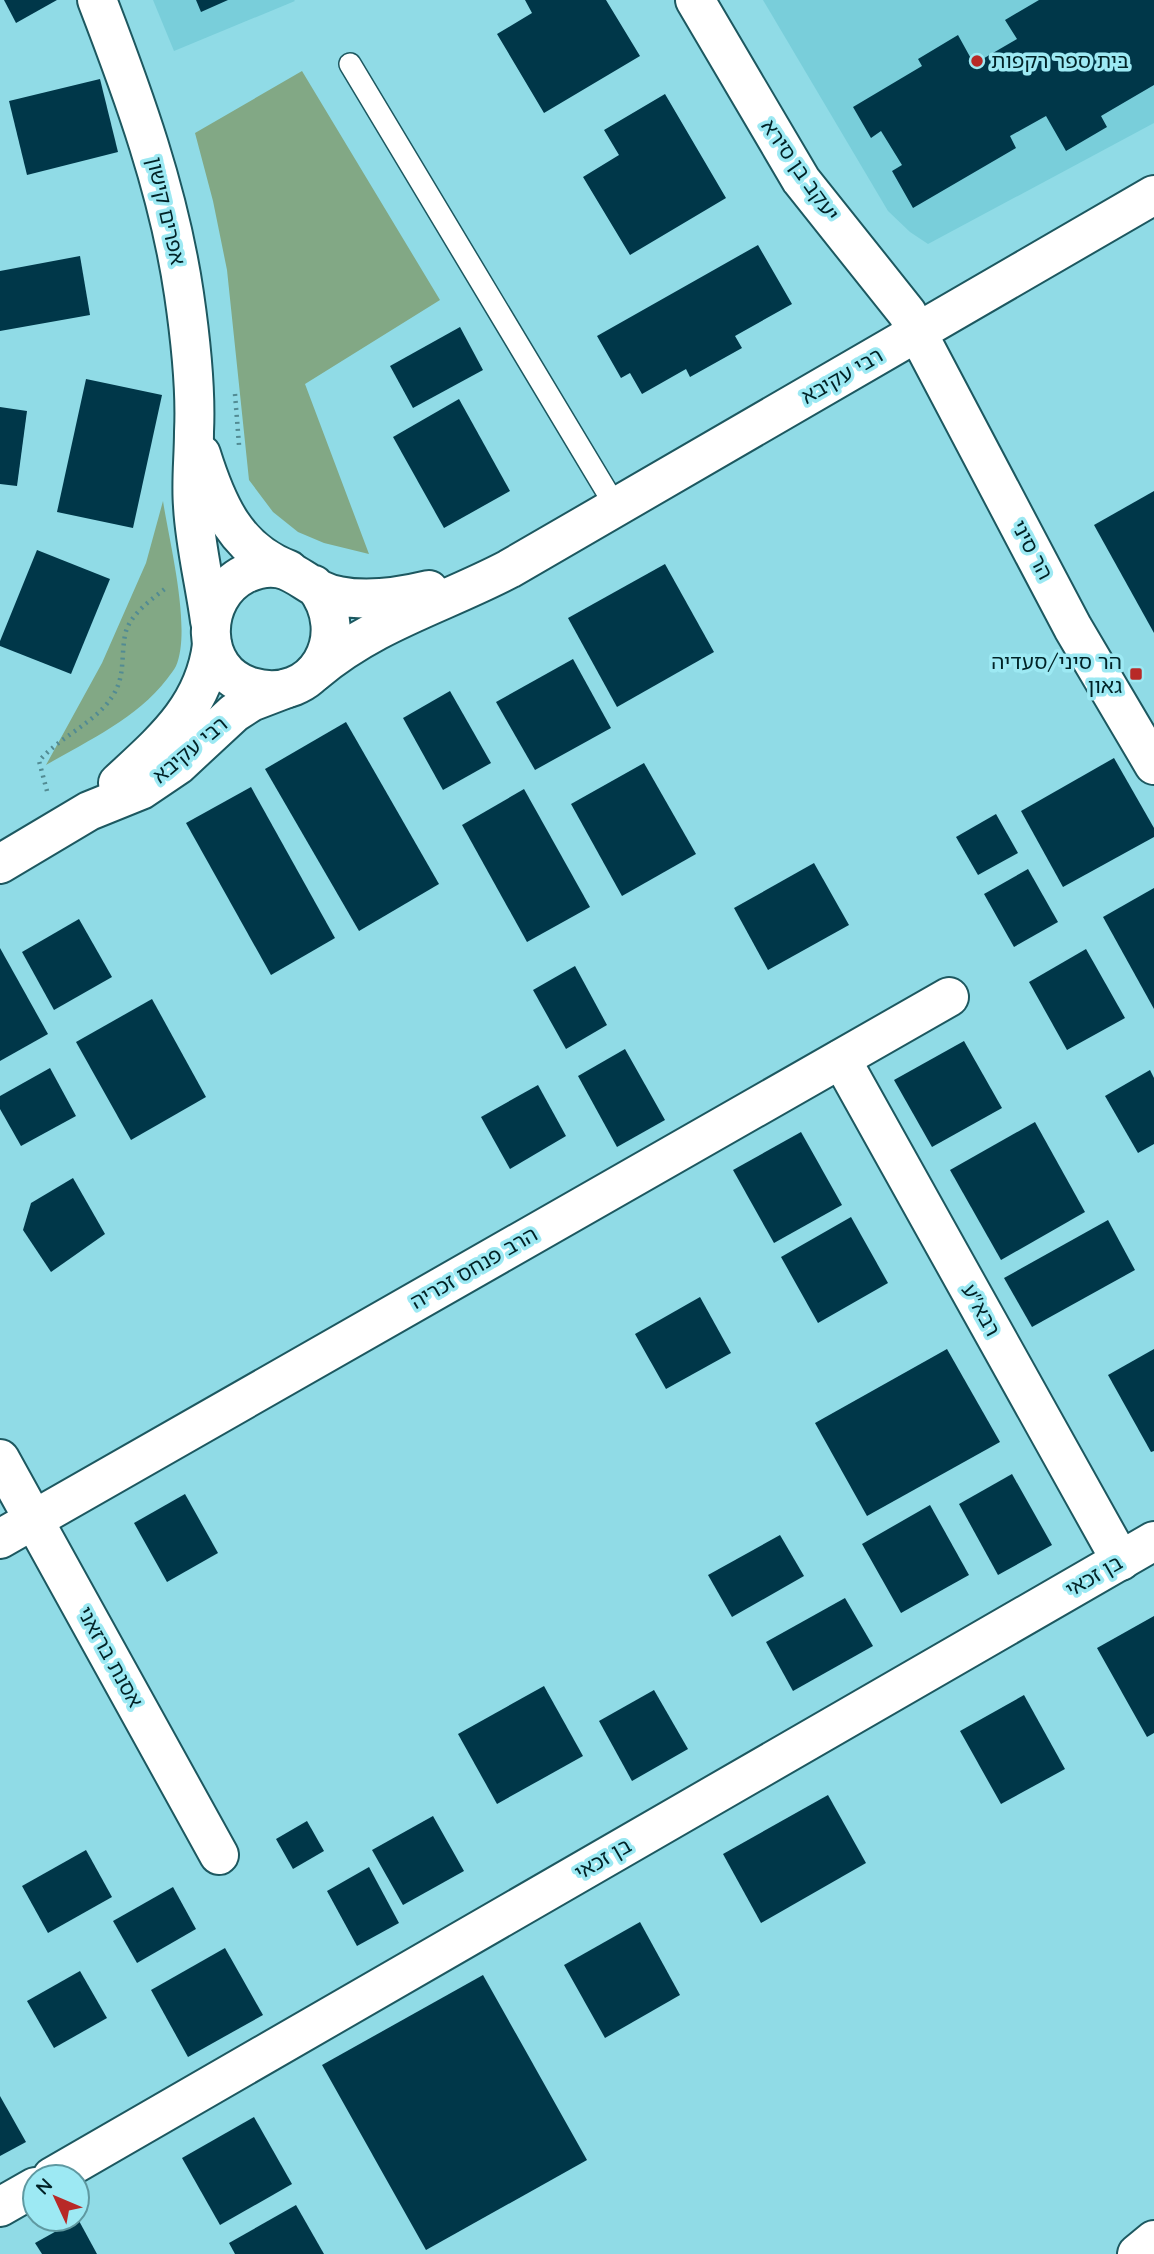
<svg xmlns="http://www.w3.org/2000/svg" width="1154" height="2254" viewBox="0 0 1154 2254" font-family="Quicksand,'Noto Sans Hebrew',sans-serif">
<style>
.built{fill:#79ceda}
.green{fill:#82a885}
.building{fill:#003749}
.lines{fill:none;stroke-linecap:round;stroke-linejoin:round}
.lane-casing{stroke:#1d5860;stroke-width:24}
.street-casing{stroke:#1d5860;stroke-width:42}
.secondary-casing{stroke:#1d5860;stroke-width:42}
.path{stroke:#528b93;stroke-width:4.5;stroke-dasharray:2 5;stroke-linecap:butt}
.lane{stroke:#fff;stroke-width:21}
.street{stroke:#fff;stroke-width:38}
.secondary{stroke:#fff;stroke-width:38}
.poi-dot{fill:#b82927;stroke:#9de9f3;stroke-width:2.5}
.labels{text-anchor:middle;stroke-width:7;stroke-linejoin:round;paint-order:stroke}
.poi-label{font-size:21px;fill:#012226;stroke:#9de9f3;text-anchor:start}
.street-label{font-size:21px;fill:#012226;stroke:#9de9f3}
</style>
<rect width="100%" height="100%" fill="#90dbe6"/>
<g class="built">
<polygon points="153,0 294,0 295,1 174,51"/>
<polygon points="763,0 1154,0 1154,123 928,244 910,232 888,211"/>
</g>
<g class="green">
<polygon points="302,71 440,300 305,384 369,554 324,543 298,532 273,512 249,480 227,270 213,201 195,133"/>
<path d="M163 501C169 541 192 629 176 666 174 670 170 675 167 679 136 719 89 740 46 765L102 663 146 563Z"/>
</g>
<g class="building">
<polygon points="4,0 57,0 16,23"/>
<polygon points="196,0 228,0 201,12"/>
<polygon points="525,0 606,0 640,56 544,113 497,34 532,13"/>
<polygon points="1039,0 1154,0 1154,85 1101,116 1107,127 1066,151 1046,116 1010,136 1016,148 913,208 892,171 902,165 881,131 871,138 853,107 922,66 918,59 958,35 974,64 1017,39 1005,20"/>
<polygon points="100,79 118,152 27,175 9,101"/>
<polygon points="665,94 726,198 630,255 583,177 619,155 604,130"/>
<polygon points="758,245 792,304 735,336 742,348 690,377 686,369 642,394 630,373 621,378 597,336"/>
<polygon points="80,256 90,315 0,331 0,271"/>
<polygon points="460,327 483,370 413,408 390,366"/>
<polygon points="86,379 162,395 133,528 57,512"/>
<polygon points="459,399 510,491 444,528 393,437"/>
<polygon points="0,407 27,411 17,486 0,484"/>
<polygon points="1154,491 1154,633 1094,525"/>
<polygon points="37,550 110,579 71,674 0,646 0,641"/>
<polygon points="665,564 714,652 617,707 568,618"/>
<polygon points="573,659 611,728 535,770 496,702"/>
<polygon points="450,691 491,763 443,790 403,718"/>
<polygon points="346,722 439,884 359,931 265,769"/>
<polygon points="1114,758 1154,828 1154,837 1063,887 1021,811"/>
<polygon points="644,763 696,854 622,896 571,804"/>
<polygon points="251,787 335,938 271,975 186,823"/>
<polygon points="524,789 590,907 527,942 462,825"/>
<polygon points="996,814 1018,853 978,875 956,837"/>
<polygon points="814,863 849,925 768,970 734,908"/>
<polygon points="1028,869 1058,922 1014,947 984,894"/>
<polygon points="1154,888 1154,1009 1103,917"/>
<polygon points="79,919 112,977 54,1010 22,952"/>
<polygon points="0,948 48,1034 0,1061"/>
<polygon points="1086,949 1125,1018 1067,1050 1029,982"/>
<polygon points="575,966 607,1025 566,1049 533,990"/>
<polygon points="152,999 206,1097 131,1140 76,1042"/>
<polygon points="964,1041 1002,1108 932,1147 894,1080"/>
<polygon points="625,1049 665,1120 617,1147 578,1076"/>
<polygon points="50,1068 76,1116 21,1146 0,1109 0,1096"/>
<polygon points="1150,1070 1154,1078 1154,1144 1138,1153 1105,1096"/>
<polygon points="538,1085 566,1136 510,1169 481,1117"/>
<polygon points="1035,1122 1085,1212 1001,1260 950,1170"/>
<polygon points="801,1132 842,1205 774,1243 733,1170"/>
<polygon points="73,1178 105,1234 51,1272 23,1230 31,1203"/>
<polygon points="851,1217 888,1283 818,1323 781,1257"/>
<polygon points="1108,1220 1135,1270 1032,1327 1004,1278"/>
<polygon points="700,1297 731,1353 666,1389 635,1334"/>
<polygon points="947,1349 1000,1442 867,1516 815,1423"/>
<polygon points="1154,1349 1154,1451 1151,1452 1108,1375"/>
<polygon points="1012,1474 1052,1545 998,1575 959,1504"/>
<polygon points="185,1494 218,1553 167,1582 134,1523"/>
<polygon points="930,1505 969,1575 901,1613 862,1544"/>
<polygon points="780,1535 804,1576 732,1617 708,1575"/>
<polygon points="845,1598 873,1646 793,1691 766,1642"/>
<polygon points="1154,1616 1154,1733 1147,1737 1097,1648"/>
<polygon points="544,1686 583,1756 497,1804 458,1734"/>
<polygon points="654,1690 688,1749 632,1781 599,1721"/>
<polygon points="1024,1695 1065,1769 1001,1804 960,1731"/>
<polygon points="828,1795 866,1863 761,1923 723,1854"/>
<polygon points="433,1816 464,1871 403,1905 372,1850"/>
<polygon points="307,1821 324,1851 293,1869 276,1839"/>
<polygon points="86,1850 112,1897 48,1933 22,1886"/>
<polygon points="369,1867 399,1923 357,1946 327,1891"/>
<polygon points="173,1887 196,1929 137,1963 113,1921"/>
<polygon points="640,1922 680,1995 605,2038 564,1965"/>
<polygon points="225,1948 263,2015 188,2057 151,1990"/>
<polygon points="80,1971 107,2018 54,2048 27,2001"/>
<polygon points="483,1975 587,2160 426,2250 322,2065"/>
<polygon points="0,2096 26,2142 0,2156"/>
<polygon points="254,2117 292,2184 220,2225 182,2158"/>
<polygon points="296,2205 324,2254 235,2254 229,2243"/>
<polygon points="78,2219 97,2254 42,2254 35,2243"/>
</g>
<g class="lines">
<g class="lane-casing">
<polyline id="lane" points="350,64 616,507"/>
</g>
<g class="street-casing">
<g id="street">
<path d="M97 0C134 96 169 192 184 294 190 335 196 391 194 432 194 457 191 481 193 506 195 545 205 583 210 621"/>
<polyline points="695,0 801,180 907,313 1073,628 1154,765"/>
<path d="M201 454C217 505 236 550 289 570"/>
<polyline points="841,1059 1121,1561"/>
<polyline points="0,1459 219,1855"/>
<polyline points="0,1539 949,997"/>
<polyline points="52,2177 1154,1541"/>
<polyline points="0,2207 35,2187"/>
<polyline points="1137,2254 1154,2240"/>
</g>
</g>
<g class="secondary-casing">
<g id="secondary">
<path d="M314 585C355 635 315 706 251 687 198 671 199 597 245 574 291 553 302 590 339 596 368 602 400 597 429 590"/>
<path d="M315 672C374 622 442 604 509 569L1154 195"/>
<path d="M118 783C162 742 204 708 212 645"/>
<polyline points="0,864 89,811 141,790 178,765 234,713 251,702 285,689"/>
</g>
</g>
<g class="path">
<polyline points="235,394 239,445"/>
<path d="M47 791 39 761C58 739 86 727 105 706 127 681 120 664 125 635 129 615 151 600 166 588"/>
</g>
<use href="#lane" class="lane"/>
<use href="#street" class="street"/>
<use href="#secondary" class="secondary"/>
</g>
<g class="poi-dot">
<circle cx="977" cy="61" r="7"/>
<rect x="1129" y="667" width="14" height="14" rx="3.5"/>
</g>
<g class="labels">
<g class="poi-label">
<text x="991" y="68">בית ספר רקפות</text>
<text x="1122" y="669" text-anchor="end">הר סיני/סעדיה<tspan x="1122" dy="24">גאון</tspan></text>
</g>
<g class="street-label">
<text transform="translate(800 170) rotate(55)" y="7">יעקב בן סירא</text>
<text transform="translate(166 211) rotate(77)" y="7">אפרים קישון</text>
<text transform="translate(842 376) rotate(-30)" y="7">רבי עקיבא</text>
<text transform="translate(1032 550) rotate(62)" y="7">הר סיני</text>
<text transform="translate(190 750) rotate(-40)" y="7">רבי עקיבא</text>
<text transform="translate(474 1268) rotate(-30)" y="7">הרב פנחס זכריה</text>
<text transform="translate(981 1310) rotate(61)" y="7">רבא"ע</text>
<text transform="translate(1094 1576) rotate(-30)" y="7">בן זכאי</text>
<text transform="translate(110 1657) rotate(61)" y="7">אסנת ברזאני</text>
<text transform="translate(603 1859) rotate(-30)" y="7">בן זכאי</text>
</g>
</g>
<g transform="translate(56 2198) rotate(314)"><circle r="33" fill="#9de9f3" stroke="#5f99a1" stroke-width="2"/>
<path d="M0-5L12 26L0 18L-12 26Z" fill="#b82927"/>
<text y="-10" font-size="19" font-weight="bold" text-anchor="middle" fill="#012226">N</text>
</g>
</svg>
